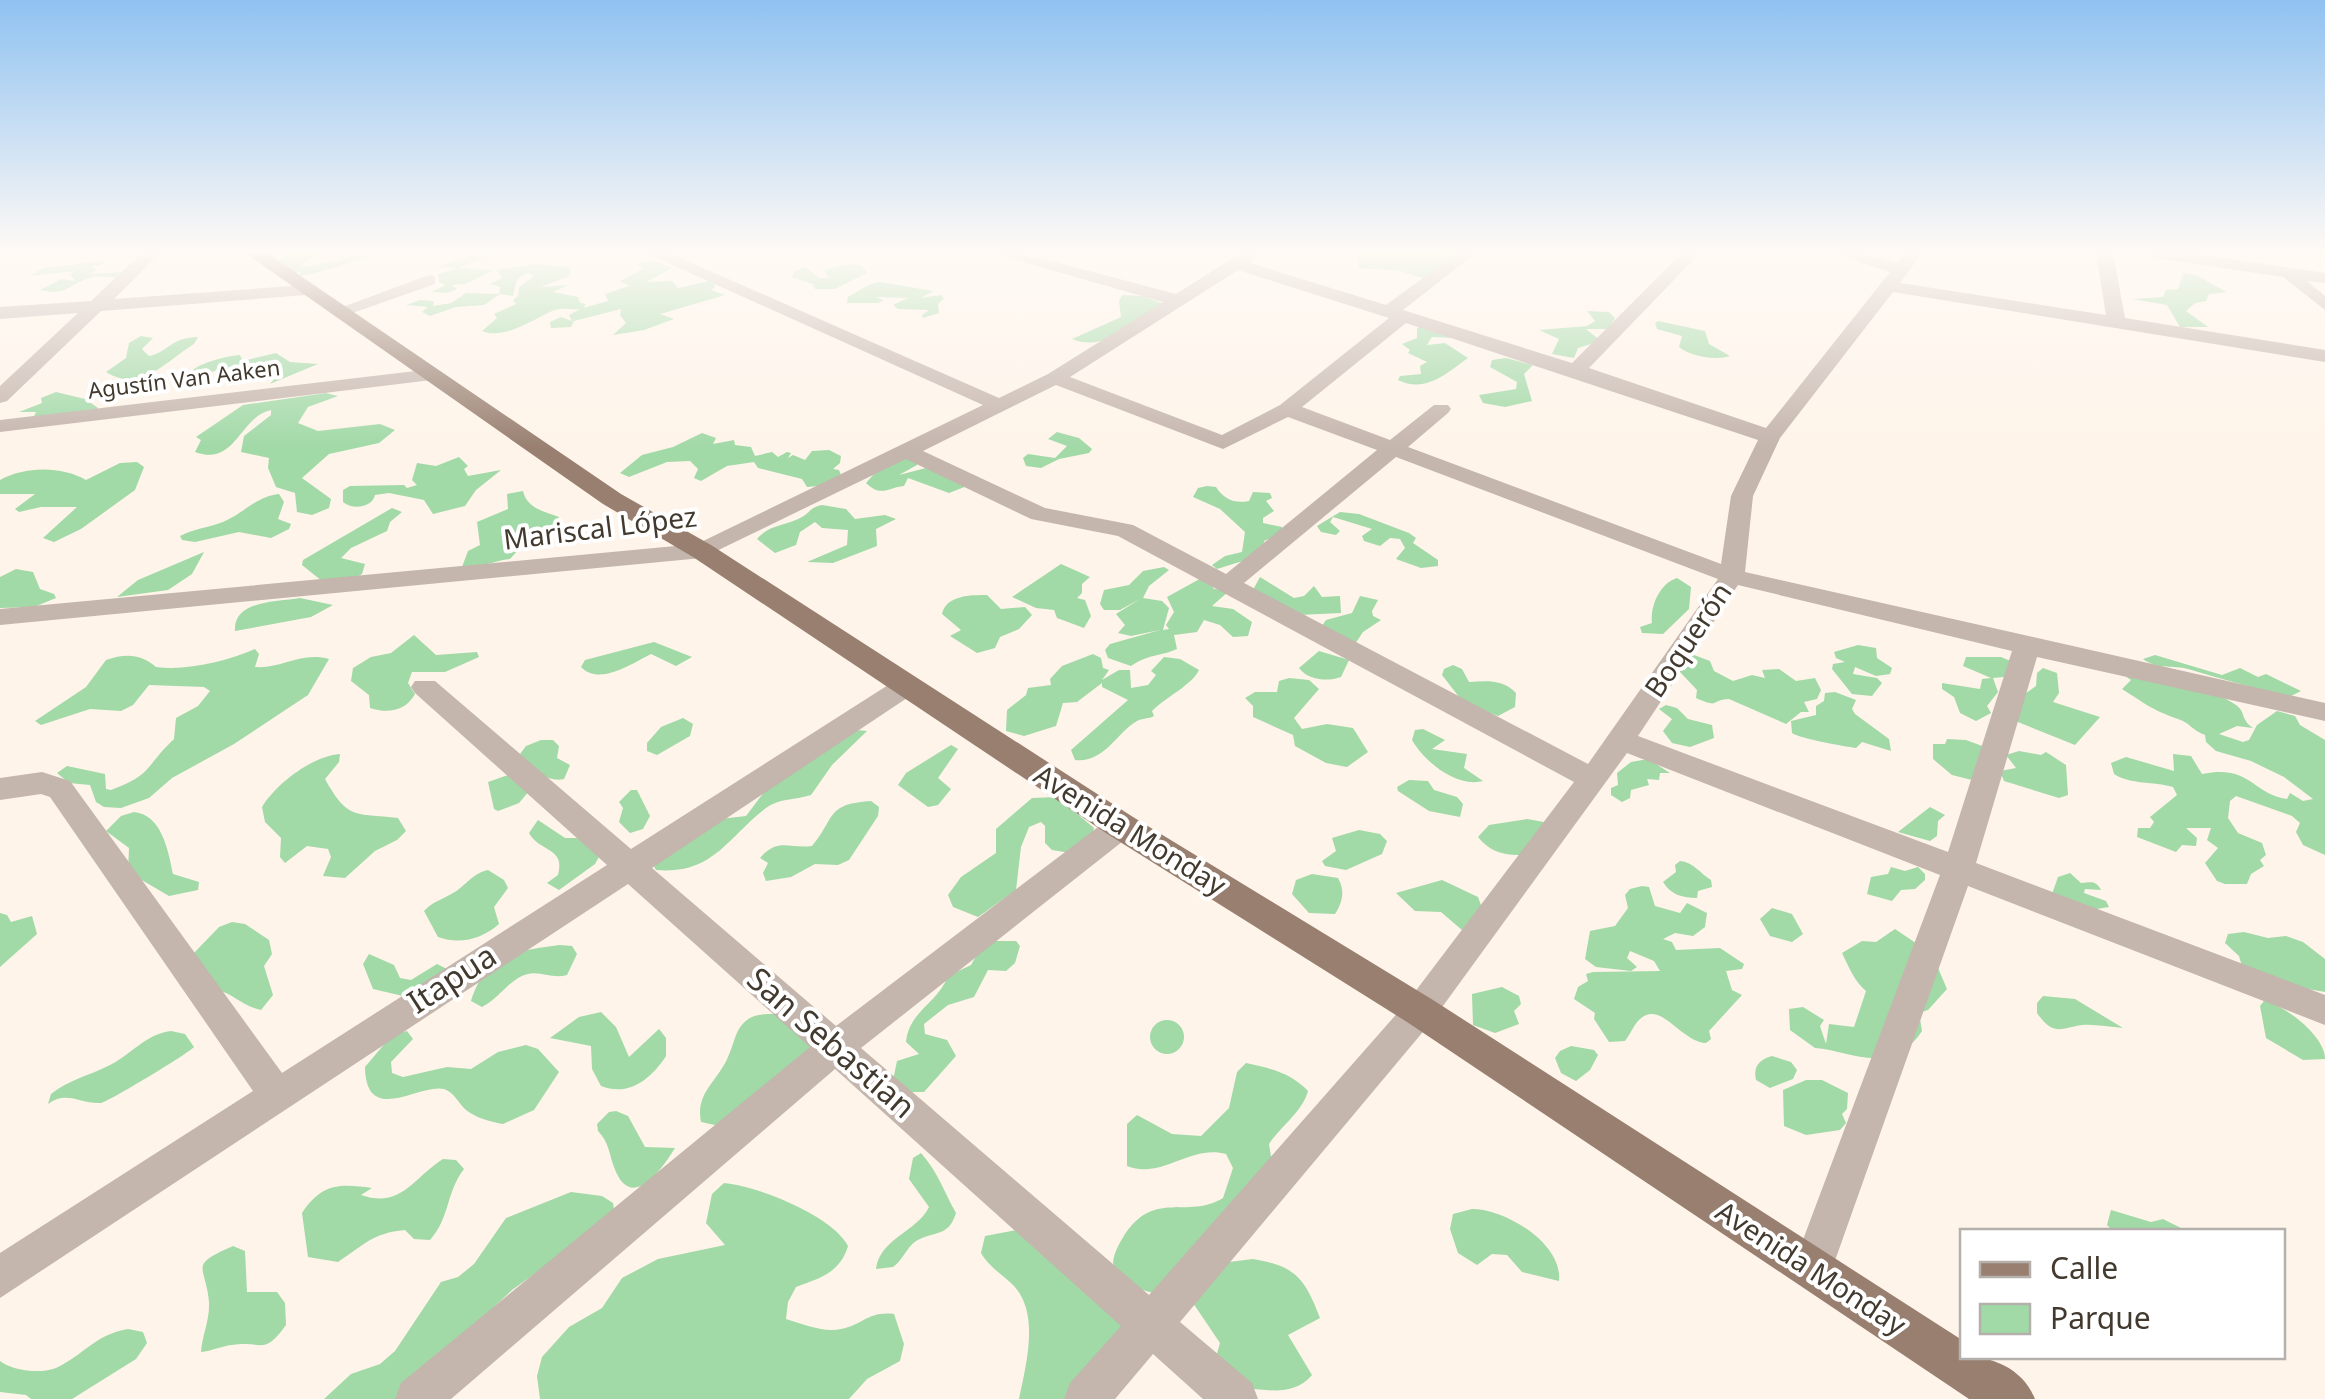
<svg xmlns="http://www.w3.org/2000/svg" width="2325" height="1399" viewBox="0 0 2325 1399" font-family="'Noto Sans',sans-serif">
<style>
.green{fill:#a1d9a7}
.lines{fill:none;stroke-linecap:round;stroke-linejoin:round}
.minor{fill:#c4b5ad;fill-rule:evenodd}
.major{fill:#987f70;fill-rule:evenodd}
.labels{text-anchor:middle;stroke-width:8;stroke-linejoin:round;paint-order:stroke}
.far-street-label{font-size:22px;fill:#433a2f;stroke:#fff}
.street-label{font-size:28px;fill:#433a2f;stroke:#fff}
.near-street-label{font-size:32px;fill:#433a2f;stroke:#fff}
</style>
<rect width="100%" height="100%" fill="#fef4e9"/>
<g class="green">
<path d="M286 253H324L301 264 304 267 344 259 331 253 348 257 379 253C353 262 329 271 300 276V272L294 273 278 262Z"/>
<polygon points="479,253 490,255 458,268 494,270 465,284 452,285 457,289 447,293 432,292 445,285 439,282 438,274 458,268 437,267"/>
<polygon points="1357,253 1454,253 1455,255 1425,279 1400,271 1359,268"/>
<path d="M652 260 672 268 646 282 672 281 678 288 713 280 715 287 711 290 725 295 660 314 674 319 644 330 613 335 626 323 620 315 621 309 574 321 571 327 551 328 550 322 561 317 572 321 569 315 580 309C571 310 564 307 555 310 538 316 505 341 482 331L497 318 494 314 516 304 513 300 518 296 519 287 534 276 528 273 517 279 513 296 500 294 484 305 456 307 430 316 422 312 428 307 406 305 420 300 434 301 433 306 451 303 466 293 499 294 500 287 490 284 502 278 496 270 535 264 571 267 570 276 541 287 568 285 553 292 578 297 580 303 586 304 583 308 608 301 605 294 629 286 620 281 643 269 636 264Z"/>
<path d="M102 261 107 263 92 267 97 270 89 274 123 272 118 277C111 278 98 276 94 277 71 281 69 297 40 290L61 279 76 281 70 275 75 271 30 276 43 268Z"/>
<polygon points="848,264 861,265 867,273 835,289 815,289 813,284 792,277 794,271 805,267 819,278 829,278 824,270"/>
<polygon points="2183,273 2196,275 2227,292 2209,294 2206,301 2195,303 2186,311 2208,327 2180,327 2167,305 2132,299 2163,297 2166,290 2178,289"/>
<path d="M879 282 934 291 920 298 941 295 944 298 938 304 939 313 923 318 922 315 929 310 898 309 893 305 908 298 876 297 883 300 879 303H847L848 297C858 291 868 284 879 282Z"/>
<path d="M1122 295 1143 296 1164 304C1140 321 1104 353 1072 339L1121 317 1119 301Z"/>
<polygon points="1587,311 1609,312 1615,318 1608,329 1586,329 1601,341 1578,348 1574,358 1552,354 1559,339 1539,330 1587,326 1595,321"/>
<path d="M1658 321 1705 331 1709 344 1730 356C1718 360 1693 358 1679 347L1682 336 1657 329 1655 323Z"/>
<path d="M1422 326 1454 338 1432 337 1427 345 1445 343 1468 358C1448 372 1426 394 1398 380L1400 376 1421 374 1420 366 1427 362 1408 353 1410 350 1402 344 1417 338V328Z"/>
<path d="M141 336 153 338 142 349 149 356C169 352 169 338 198 337L194 344C166 361 140 394 106 372L126 358 129 343Z"/>
<path d="M276 353 290 362 318 364 270 384 282 369C262 364 241 380 225 367L198 377H186C193 364 225 356 240 355L243 361Z"/>
<polygon points="1506,358 1533,365 1524,374 1532,401 1505,407 1483,403 1479,395 1516,389 1517,382 1490,367 1492,360"/>
<polygon points="56,392 85,399 98,408 94,412 33,418 36,412 19,412 42,403 41,398"/>
<path d="M326 393 338 396 308 407 298 423 318 431 380 424 395 430 379 443 329 454 302 478 331 499 329 508 312 515 297 512 295 493 276 487 268 468 269 458 241 452 244 436 271 415V410C239 417 236 467 195 452L201 440 196 437 243 405Z"/>
<polygon points="1057,432 1079,438 1092,449 1089,453 1059,459 1041,468 1026,466 1023,458 1028,454 1055,458 1067,446 1048,439"/>
<polygon points="702,433 716,438 713,444 734,440 735,445 751,447 755,456 772,452 778,457 787,452 791,453 788,458 793,455 805,460 812,451 829,450 841,456 840,463 833,469 839,470 841,475 818,486 807,487 802,479 758,468 754,462 727,466 701,481 694,478 698,469 690,461 667,462 629,477 620,473 642,455 673,447"/>
<path d="M459 457 468 466 464 469 468 476 501 470 476 490 465 506 433 514 424 500 389 493 375 495C372 508 352 510 343 502V490L350 486 404 485 407 488 417 485 412 480 417 463 436 466Z"/>
<path d="M904 459H918L917 465 899 475 926 468 967 486 949 493 908 478 904 486C889 487 881 498 866 483L874 474Z"/>
<path d="M137 462 144 467 135 490 81 529 54 542 43 538 77 507H41L19 512 15 509 35 494H0V480C25 466 62 466 86 480L120 463Z"/>
<path d="M1207 486 1216 487C1224 499 1234 504 1249 501L1253 492 1270 493 1272 498 1266 501 1274 511 1263 518V523L1282 527 1284 532 1264 541 1265 547 1249 559 1217 569 1212 565 1225 556 1242 552 1245 532 1220 509 1193 497 1198 488Z"/>
<path d="M523 491C527 509 546 512 559 517L550 531 517 543 519 549 510 559C492 561 480 569 462 567L468 551 480 545 477 522 508 509 507 494Z"/>
<path d="M279 494 284 502 278 519 291 524 289 529 271 538 239 532 195 542 182 540 180 536C193 529 206 528 220 523 241 516 256 496 279 494Z"/>
<path d="M822 505 846 509 855 519 885 515 896 519 876 529 877 546 833 563 807 562 847 545 848 530 822 528 815 522 800 532 796 545 775 553 757 539C769 524 787 526 802 517 811 512 809 508 822 505Z"/>
<polygon points="392,508 402,512 390,522 387,531 351,548 341,558 365,564 362,574 352,580 322,581 302,565 303,560"/>
<polygon points="1340,512 1359,514 1409,533 1416,538 1413,543 1438,560 1438,566 1421,568 1396,559 1405,548 1400,539 1390,538 1380,546 1364,541 1362,536 1372,529 1333,517 1330,522 1340,531 1336,535 1321,532 1317,526"/>
<polygon points="204,552 192,574 168,590 117,597 138,580"/>
<polygon points="1061,564 1090,577 1082,584 1082,593 1077,598 1085,600 1091,616 1084,628 1057,618 1054,610 1036,608 1012,597"/>
<path d="M1164 567 1169 570 1149 586 1143 598 1162 601 1169 608 1163 630 1169 629 1166 625 1174 612 1167 597 1205 576 1214 589 1229 591 1212 606 1233 609 1252 622 1248 636 1233 637 1220 625 1204 620 1197 632 1174 635 1177 649C1159 657 1151 653 1131 666L1108 658 1105 650 1110 644 1160 630 1131 636 1118 633 1125 625 1116 614 1140 599 1120 610H1104L1100 604 1104 590 1129 585 1143 571Z"/>
<polygon points="16,569 33,572 40,589 54,594 56,598 34,607 0,608 0,577"/>
<polygon points="1260,577 1294,598 1304,596 1314,586 1322,597 1340,596 1341,613 1299,615 1260,600 1254,588"/>
<path d="M1677 578 1691 587 1689 609 1663 634 1642 633 1640 627 1652 623C1650 606 1660 583 1677 578Z"/>
<path d="M987 595 1001 609 1025 607 1032 615 1019 629 1000 637 995 648 977 653 950 636 961 630 942 614C946 595 971 595 987 595Z"/>
<polygon points="1360,596 1378,600 1372,611 1373,616 1381,620 1363,632 1355,644 1322,626 1326,620 1352,613"/>
<path d="M300 598 333 605 311 617 235 631C233 600 277 602 300 598Z"/>
<path d="M414 635 436 655 477 652 479 657 445 672H412L408 683 415 694C406 711 388 714 370 708L369 695 351 681 353 668 371 657 391 653Z"/>
<path d="M654 642 692 657 676 666 651 654C631 664 599 686 581 667L585 660Z"/>
<polygon points="1858,645 1876,648 1877,658 1892,668 1890,674 1876,676 1855,667 1853,674 1877,678 1882,683 1872,696 1852,694 1832,669 1833,664 1845,662 1836,658 1834,652"/>
<path d="M255 649 259 654 255 667C282 669 301 651 329 659L308 695 234 744 172 778 149 798 121 808 104 807 96 802 90 785 69 783 57 773 67 766 105 774 106 789 111 790C154 774 144 767 174 739L176 718 198 706 210 691 204 687 149 685 133 705 121 711 90 709 41 725 35 721 86 687 106 660C126 653 141 654 156 667 188 671 227 661 255 649Z"/>
<path d="M1319 651 1349 660 1341 677C1327 682 1308 680 1299 668Z"/>
<path d="M1686 652 1710 661 1714 671 1733 681 1752 675 1765 678 1762 670 1779 669 1796 681 1815 678 1821 690 1817 699 1804 702 1809 712H1801L1786 724 1729 699C1709 700 1721 709 1696 698L1697 690 1680 672Z"/>
<path d="M1093 654 1101 658 1103 668 1109 670 1102 680 1119 670H1130L1131 688 1148 685 1156 675 1151 671 1164 657 1180 659 1199 670C1192 685 1166 697 1152 711L1154 716C1149 719 1142 718 1137 721 1117 732 1105 763 1075 760L1071 750 1128 700 1102 687V683L1077 702 1063 703 1056 726 1024 736 1006 731 1007 710 1026 695 1028 688 1051 685 1050 679 1062 666Z"/>
<path d="M2155 655 2222 675 2240 668 2258 677 2266 674 2301 691 2289 697C2255 688 2221 679 2188 669 2173 665 2159 670 2143 659Z"/>
<polygon points="1966,657 2001,657 2013,662 2004,677 1993,678 1998,692 1987,706 1991,713 1976,721 1960,713 1954,697 1942,689 1942,683 1980,689 1982,679 1991,678 1963,666"/>
<path d="M1453 665 1462 669 1469 682C1486 681 1503 679 1516 693L1515 707 1498 716 1463 702 1442 675 1444 669Z"/>
<polygon points="2043,668 2057,673 2059,693 2053,702 2100,717 2075,745 2013,720 2026,693 2036,686 2037,673"/>
<path d="M2125 676C2156 683 2211 687 2236 705 2246 712 2240 719 2253 728L2237 726 2219 734 2243 742 2249 740 2257 725 2277 711 2295 716 2300 725 2325 740V855L2303 845 2296 832 2300 823 2292 816 2236 796 2230 801 2228 818 2238 833 2262 843 2266 855 2260 860 2264 866 2251 874 2247 884H2225L2217 881 2205 863 2218 848 2207 840 2211 828H2186L2197 838 2196 846 2182 845 2176 852 2137 837 2138 828H2150L2154 822 2150 817 2177 795 2173 787C2153 781 2131 785 2114 774L2111 763 2126 757 2174 771 2173 754 2191 756 2202 774C2250 764 2251 793 2287 799L2290 793 2303 801 2313 799 2284 777 2251 761 2216 751 2206 742 2205 735C2193 731 2189 722 2178 719 2150 709 2146 704 2122 689L2131 680Z"/>
<polygon points="1289,678 1309,680 1319,689 1294,718 1302,729 1327,724 1353,728 1368,752 1347,767 1326,763 1295,746 1293,735 1253,717 1253,706 1245,698 1255,692 1277,692 1279,681"/>
<path d="M1835 692 1856 700 1852 709 1855 714 1889 739 1891 751 1862 742 1856 748C1843 746 1801 739 1792 733L1791 721 1816 715V706L1824 701 1825 693Z"/>
<polygon points="1666,705 1677,708 1688,719 1712,725 1714,738 1690,747 1672,743 1663,731 1672,719 1659,709"/>
<polygon points="683,718 693,724 690,736 657,755 647,751 647,743 661,727"/>
<path d="M1423 729 1445 740 1432 749 1467 754 1464 768 1483 781C1456 788 1424 761 1412 740L1415 730Z"/>
<path d="M857 730 867 731 832 765 811 795C796 800 779 798 766 808 727 838 713 875 656 870L652 863 720 819 746 816 771 783Z"/>
<polygon points="1947,739 1966,740 1985,747 1972,780 1952,775 1933,759 1933,744 1945,744"/>
<path d="M541 740H553L559 746 557 758 570 765 564 779C547 783 529 768 520 754L526 746Z"/>
<polygon points="951,745 958,749 938,778 951,789 938,805 928,807 898,785 906,773"/>
<polygon points="2019,751 2041,755 2046,752 2066,765 2068,795 2059,798 2004,781 2000,771 2016,768 2006,755"/>
<path d="M340 754 339 762 325 779C348 820 354 813 398 818L406 831 397 840 375 851 345 878 323 876 331 857 328 849 307 846 285 863 280 857 281 838 265 822 262 807C276 784 312 756 340 754Z"/>
<polygon points="1648,759 1670,773 1660,773 1659,780 1647,779 1649,785 1631,790 1630,798 1622,802 1611,795 1611,788 1618,785 1617,773 1631,762"/>
<polygon points="508,775 530,790 519,803 498,811 494,809 488,782"/>
<polygon points="1409,780 1428,781 1434,790 1457,797 1463,804 1460,817 1429,811 1398,791 1397,787"/>
<polygon points="631,790 637,790 650,816 643,829 630,833 619,822 623,808 619,802"/>
<polygon points="1057,797 1094,828 1092,837 1070,853 1052,850 1045,843 1045,826 1041,822 1029,827 1021,847 1016,890 978,917 953,907 948,895 961,877 996,853 996,829 1032,798"/>
<path d="M871 801 879 807 878 816 849 860 838 865 815 864 791 877 766 881 763 873 768 863 760 858C778 837 789 849 812 846 836 818 825 804 871 801Z"/>
<polygon points="1930,807 1945,815 1938,821 1937,836 1930,841 1898,832"/>
<path d="M134 812C162 815 168 850 173 874L199 882 198 890 169 896 128 872 129 848 106 831 121 816Z"/>
<path d="M1527 819 1544 822 1522 855C1504 856 1489 851 1478 837L1489 825Z"/>
<path d="M538 820 565 838H577L600 855 595 864 559 890 547 883 558 875C566 847 539 852 529 833Z"/>
<polygon points="1359,830 1380,834 1387,841 1382,854 1346,870 1325,866 1322,861 1336,851 1332,838"/>
<path d="M1680 861C1693 862 1701 874 1711 880L1712 887 1698 891 1697 898C1683 898 1671 895 1663 882L1676 872 1675 865Z"/>
<polygon points="1891,867 1905,871 1918,867 1925,874 1925,880 1915,889 1901,890 1892,901 1867,894 1871,877 1888,874"/>
<path d="M488 870 504 880 508 888 494 907 499 924C482 939 460 945 438 937L424 911C433 901 442 900 453 893 466 886 471 874 488 870Z"/>
<path d="M2070 873 2081 883C2090 883 2095 879 2101 890L2085 889 2084 893 2106 901 2109 907 2091 910 2052 894 2058 877Z"/>
<path d="M1312 874 1338 878C1345 890 1343 902 1335 914L1309 913 1292 894 1296 880Z"/>
<polygon points="1442,880 1478,897 1482,908 1462,930 1441,912 1415,911 1396,893"/>
<path d="M1642 886 1649 887 1655 906 1680 913 1687 903 1707 913 1705 927 1693 936 1675 933 1663 939 1672 942 1676 950 1720 948 1744 964 1742 969 1726 971 1732 990 1742 995 1709 1031 1711 1039 1706 1043C1681 1042 1661 1000 1640 1019 1634 1024 1630 1035 1625 1041L1609 1042 1594 1019 1595 1013 1574 999 1578 987 1588 981 1586 974 1593 972 1660 971 1654 961 1630 951 1627 958 1637 967 1631 971 1596 967 1585 959 1590 931 1615 926 1628 908 1625 895 1630 889Z"/>
<polygon points="1772,908 1792,914 1803,934 1792,942 1770,936 1760,919"/>
<polygon points="0,913 7,915 11,922 32,916 37,934 0,967"/>
<path d="M232 922 245 924 269 940 272 954 264 966 273 995 261 1010C241 1006 234 993 214 989L193 954 219 927Z"/>
<path d="M1895 929 1932 954 1947 989 1928 1010 1919 1013 1922 1031C1891 1078 1849 1050 1815 1048L1790 1030 1789 1009 1803 1007 1824 1020 1820 1026 1826 1044 1829 1024 1854 1027 1866 991C1854 981 1849 967 1842 953L1862 941 1876 942Z"/>
<polygon points="2244,932 2268,938 2286,936 2303,942 2325,959 2325,992 2302,988 2242,966 2239,956 2225,943 2228,934"/>
<path d="M994 941H1016L1020 946 1015 963 1006 971 988 970 974 997 948 1005 924 1024 925 1034 947 1040 956 1056 924 1092H910L893 1080 897 1061 919 1054 906 1042C909 1011 938 1003 948 976L971 965 981 947Z"/>
<path d="M560 945 572 946 577 954 567 975C553 979 540 971 528 974 510 978 499 999 482 1007L471 1001C486 954 515 951 560 945Z"/>
<polygon points="369,954 394,965 400,978 411,980 437,964 447,969 403,996 373,989 363,964"/>
<polygon points="1502,987 1519,996 1521,1004 1514,1011 1519,1024 1495,1033 1473,1025 1472,994"/>
<path d="M2043 996 2075 999 2123 1028C2109 1027 2095 1024 2082 1025 2061 1028 2054 1037 2037 1013V1003Z"/>
<path d="M2264 1001C2286 1006 2325 1036 2325 1059L2303 1060 2266 1038 2260 1006Z"/>
<path d="M601 1012 616 1027 629 1057 659 1029 666 1038V1056C651 1079 629 1097 601 1086L592 1069 591 1046 550 1038 579 1017Z"/>
<path d="M784 1014 827 1067C819 1096 762 1118 733 1125 724 1128 711 1124 701 1122 695 1093 718 1081 728 1057 735 1043 735 1025 752 1017 761 1013 774 1014 784 1014Z"/>
<circle cx="1167" cy="1037" r="17"/>
<path d="M171 1031 185 1034 194 1047C189 1053 108 1102 101 1103 80 1104 67 1090 48 1104L51 1094C68 1080 88 1076 108 1066 130 1056 145 1034 171 1031Z"/>
<path d="M407 1031 413 1039 391 1062 392 1073 403 1077 447 1067 471 1069 498 1052 526 1045 538 1049 559 1072 534 1110 503 1124C491 1122 476 1118 466 1110 458 1103 455 1093 444 1089 419 1083 366 1127 365 1067L392 1035Z"/>
<polygon points="1571,1046 1594,1050 1598,1055 1590,1070 1576,1081 1561,1073 1555,1058 1560,1051"/>
<path d="M1772 1056 1791 1062 1797 1070 1793 1079 1770 1088 1756 1080C1753 1066 1759 1060 1772 1056Z"/>
<path d="M1246 1063C1270 1068 1291 1073 1308 1091 1303 1111 1281 1126 1269 1144L1275 1181 1154 1293C1137 1290 1120 1280 1113 1263 1114 1252 1119 1244 1125 1234 1156 1189 1186 1220 1223 1198L1233 1168 1226 1154C1190 1144 1162 1180 1127 1166V1124L1137 1115 1172 1134 1201 1136 1229 1108 1237 1072Z"/>
<polygon points="1806,1080 1822,1080 1848,1093 1847,1109 1842,1114 1846,1123 1840,1130 1806,1135 1784,1126 1783,1090"/>
<path d="M616 1111 628 1116 645 1147 675 1148C662 1169 631 1214 614 1167 609 1154 609 1142 598 1131L597 1124 609 1112Z"/>
<path d="M921 1153C938 1172 944 1192 956 1213 948 1238 935 1230 916 1241 906 1248 903 1260 893 1267L876 1269C879 1239 918 1231 929 1207L909 1179 913 1158Z"/>
<path d="M443 1159 456 1160 464 1169C446 1192 450 1218 430 1240L414 1239 405 1230C372 1233 364 1245 338 1262L308 1257 302 1213C321 1184 339 1183 372 1188L361 1195C401 1209 413 1178 443 1159Z"/>
<path d="M724 1183C758 1186 833 1216 848 1246 840 1273 820 1278 796 1287L788 1302 786 1319C803 1324 823 1333 841 1329 863 1325 868 1311 894 1314L904 1344 900 1361 867 1379 849 1399H540L537 1376 542 1357 569 1327 602 1308 622 1278 658 1259 725 1245 706 1223 712 1194Z"/>
<polygon points="571,1192 602,1196 613,1203 615,1216 512,1290 396,1399 324,1399 351,1374 380,1364 395,1351 441,1282 458,1277 474,1264 506,1218"/>
<path d="M1472 1209C1506 1209 1563 1244 1559 1281L1522 1272 1507 1255 1492 1254 1477 1265 1458 1253 1450 1229 1453 1214Z"/>
<polygon points="2111,1210 2151,1222 2163,1219 2187,1231 2113,1231 2107,1225"/>
<path d="M1028 1228 1135 1337 1107 1399H1019C1026 1365 1040 1314 1014 1286 1002 1274 990 1268 981 1253L985 1236Z"/>
<path d="M233 1246 245 1251 247 1292H277L285 1303 286 1325C263 1357 262 1340 232 1345 221 1346 212 1351 201 1352 202 1335 210 1320 209 1302 206 1265 187 1266 233 1246Z"/>
<path d="M1253 1259C1296 1266 1305 1279 1320 1318L1288 1335 1312 1375C1293 1398 1263 1389 1235 1387L1216 1357 1220 1343 1191 1300 1221 1263Z"/>
<path d="M128 1329 143 1332 147 1343 136 1359 72 1399H31L26 1395 0 1392V1361C12 1371 42 1374 56 1368 84 1355 94 1335 128 1329Z"/>
</g>
<g class="lines">
<g class="minor">
<polygon points="142,253 160,253 114,299 306,285 315,290 306,295 101,311 7,401 0,403 0,386 78,313 0,319 0,307 91,301"/>
<path d="M646 253H669L999 398 1048 374 1163 302 992 253H1021L1176 294 1241 253H1261L1250 263 1386 305 1457 253H1476L1403 310 1572 363 1682 253H1700L1589 368 1766 428 1890 272 1833 253H1861L1897 263 1905 253H1922L1900 283 2106 315 2096 253H2113L2125 318 2325 350V362L1893 292 1780 438 1753 496 1745 572 2325 703V721L2037 657 1976 863 2325 995V1025L1968 886 1832 1269 1826 1283 1812 1289 1798 1283 1792 1269 1940 875 1627 753 1432 1021 1180 1322 1252 1383 1258 1399H1203L1153 1354 1115 1399H1064L1070 1383 1121 1326 835 1069 451 1399H395L401 1383 810 1047 628 884 0 1298V1253L253 1091 50 797 41 794 0 800V778L42 772 70 781 282 1073 607 865 415 693 411 687 415 681H435L631 849 896 680H916L920 686 916 692 652 868 836 1026 1110 818 1121 815 1132 818 1136 826 1132 834 861 1048 1149 1295 1408 1001 1574 782 1118 536 1031 519 906 459 702 558 0 625V609L697 544 983 405ZM1238 270 1389 318 1280 405 1222 435 1070 377ZM1406 323 1758 440 1731 496 1721 564 1408 447 1448 413 1451 409 1448 405H1434L1390 440 1302 407ZM1056 385 1223 449 1288 417 1377 450 1226 574 1133 525 1045 508 923 451ZM1396 457 1718 579 1588 764 1244 583ZM1738 585 2012 651 1948 852 1638 736Z"/>
<polygon points="2147,253 2191,253 2325,273 2325,283 2307,281 2325,296 2325,310 2283,277 2155,258"/>
<polygon points="429,275 435,276 435,284 344,316 338,318 329,312"/>
<polygon points="433,369 443,375 440,379 0,432 0,420"/>
</g>
<path class="major" d="M245 253H267L621 494 711 545 1133 817 1433 1000 1962 1340V1356C1993 1356 2023 1369 2035 1399H1969L1407 1022 1109 835 693 557 603 504Z"/>
</g>
<linearGradient id="sky" x2="0" y2="1"><stop stop-color="#8fc2f1"/><stop offset="0.56" stop-color="#fffaf5"/><stop offset="1" stop-color="#fffaf5" stop-opacity="0"/></linearGradient>
<rect width="2325" height="449" fill="url(#sky)"/>
<g class="labels">
<g class="far-street-label">
<text transform="translate(184 379) rotate(-7)" y="8">Agustín Van Aaken</text>
</g>
<g class="street-label">
<text transform="translate(600 528) rotate(-7)" y="10">Mariscal López</text>
<text transform="translate(1688 640) rotate(-56)" y="10">Boquerón</text>
<text transform="translate(1130 830) rotate(32)" y="10">Avenida Monday</text>
<text transform="translate(1811 1268) rotate(33)" y="10">Avenida Monday</text>
</g>
<g class="near-street-label">
<text transform="translate(452 979) rotate(-33)" y="11">Itapua</text>
<text transform="translate(831 1043) rotate(41)" y="11">San Sebastian</text>
</g>
</g>
<rect x="1960" y="1229" width="325" height="130" fill="#ffffff" stroke="#b4b0ac" stroke-width="2.5"/>
<rect x="1980" y="1262" width="50" height="15" fill="#987f70" stroke="#b4b0ac" stroke-width="2.5"/>
<text x="2050" y="1279" font-size="30" fill="#433a2f">Calle</text>
<rect x="1980" y="1304" width="50" height="30" fill="#a1d9a7" stroke="#b4b0ac" stroke-width="2.5"/>
<text x="2050" y="1329" font-size="30" fill="#433a2f">Parque</text>
</svg>
